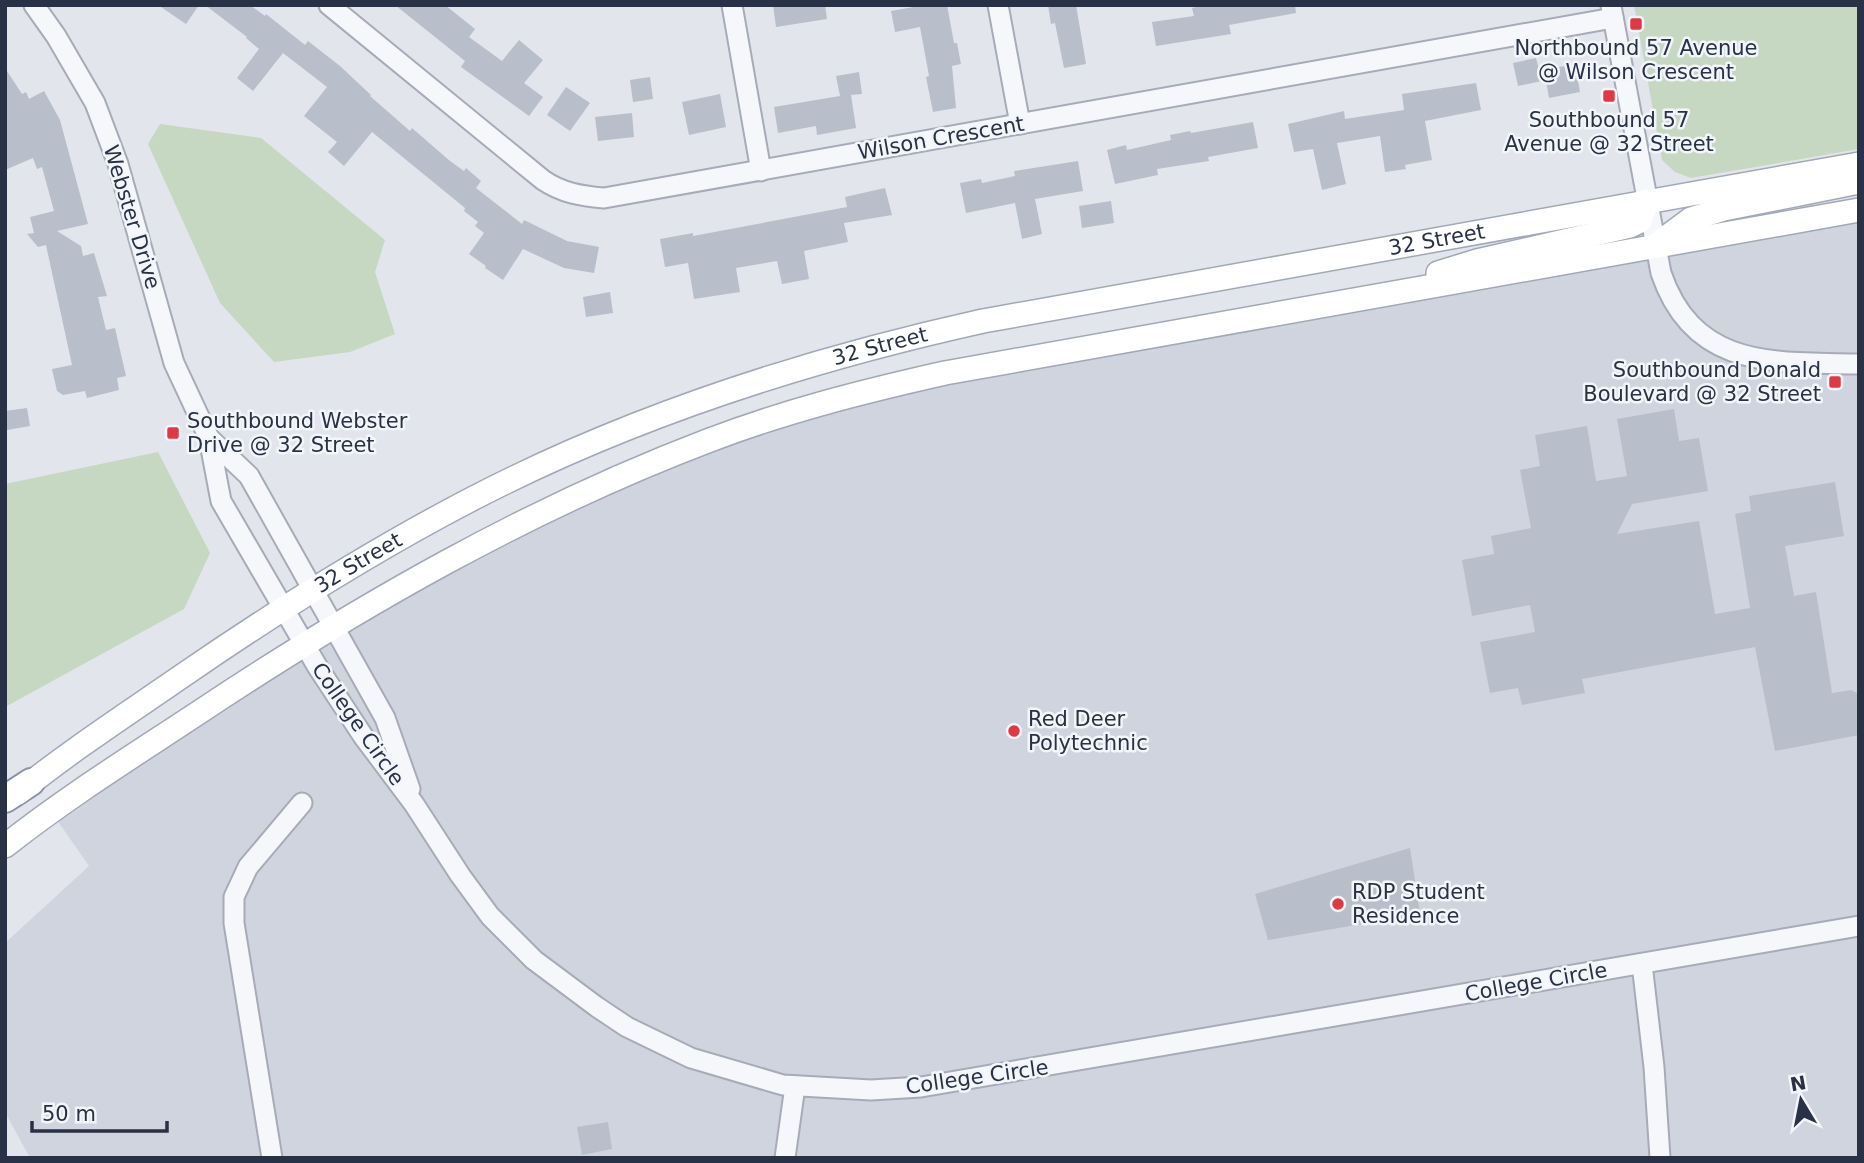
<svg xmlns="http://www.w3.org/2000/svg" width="1864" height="1163" viewBox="0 0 1864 1163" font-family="'DejaVu Sans',sans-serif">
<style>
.built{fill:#d0d4de}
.green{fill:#c6d7c2}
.building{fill:#b9becb}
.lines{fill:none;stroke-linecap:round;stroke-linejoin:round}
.minor-casing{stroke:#a6abb7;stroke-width:23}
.major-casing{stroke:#a0a8b9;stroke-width:26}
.highway-casing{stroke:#8891a5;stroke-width:30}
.minor{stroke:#f6f7fa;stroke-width:19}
.major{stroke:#fff;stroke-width:23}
.highway{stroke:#fff;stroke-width:26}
.poi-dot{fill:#de3a46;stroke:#f2f5f9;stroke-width:2.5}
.labels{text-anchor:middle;stroke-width:5;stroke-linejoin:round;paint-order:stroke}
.poi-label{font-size:21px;fill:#283146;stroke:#f2f5f9;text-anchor:start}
.street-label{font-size:21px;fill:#283146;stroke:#f2f5f9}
</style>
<rect width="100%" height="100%" fill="#e2e5ec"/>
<polygon class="built" points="1859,210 1859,1158 30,1158 5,1112 5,943 89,866 50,810 429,571 790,413"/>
<g class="green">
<polygon points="1634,5 1859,5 1859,149 1691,178 1675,172 1662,160"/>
<polygon points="160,124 261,138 385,240 375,272 395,334 350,352 274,362 220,303 148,144"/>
<polygon points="158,452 210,553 184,609 5,707 5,484"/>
</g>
<g class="building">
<polygon points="158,5 199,5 186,24"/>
<polygon points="205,5 250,5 265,16 266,14 305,45 308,41 340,66 371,95 370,96 410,131 412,128 450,161 464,171 466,168 481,181 476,188 522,224 524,220 567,241 599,247 594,273 564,268 523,249 503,280 485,268 486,266 469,254 484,233 475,226 478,222 464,211 465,208 372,132 344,166 328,152 337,142 304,116 327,87 283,53 253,91 237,78 259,49 246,38 247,37"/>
<polygon points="395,5 445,5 475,29 469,37 502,61 519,40 543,60 524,83 543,97 529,116 461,67 465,61"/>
<polygon points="773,5 825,5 827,19 776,27"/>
<polygon points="925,5 947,5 954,43 957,43 961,64 952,66 956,108 933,112 926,77 929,76 920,27 895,32 891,11"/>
<polygon points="1048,5 1076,5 1086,64 1064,68 1055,23 1051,24"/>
<polygon points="1206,5 1295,5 1296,13 1229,25 1231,34 1156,46 1152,22 1194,16 1192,8"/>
<polygon points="1536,58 1542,81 1518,86 1513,63"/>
<polygon points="1575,64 1580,92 1549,98 1544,70"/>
<polygon points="5,68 22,94 26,92 29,99 44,91 60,120 88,224 57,231 81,246 83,256 94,253 107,296 98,297 106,330 115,328 126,376 117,378 119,390 87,398 85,391 63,395 57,391 52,369 72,365 46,245 38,247 27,234 34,233 30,217 54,211 42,167 37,169 33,158 5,170"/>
<polygon points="859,72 862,94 851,95 856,128 817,135 816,126 778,133 774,107 840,96 836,76"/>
<polygon points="650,77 653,99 633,102 630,80"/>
<polygon points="1476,83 1481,110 1425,121 1432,160 1405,165 1406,169 1385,172 1380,136 1337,143 1346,184 1322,190 1313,149 1294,152 1288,124 1344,111 1345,119 1404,110 1402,94"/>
<polygon points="566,87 590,103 570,131 547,115"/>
<polygon points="720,94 726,127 689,135 682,102"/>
<polygon points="632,113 634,137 598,141 595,117"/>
<polygon points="1253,122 1258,148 1208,157 1209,161 1157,169 1158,175 1115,184 1107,150 1126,145 1127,150 1171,140 1170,135 1190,131 1191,133"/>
<polygon points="1078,161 1083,191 1035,199 1042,234 1022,239 1015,203 966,213 960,183 981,179 982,183 1015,176 1014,171"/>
<polygon points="885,188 892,215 844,223 848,242 804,251 809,279 782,284 777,261 736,268 740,292 694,299 688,263 665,267 660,239 693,233 693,236 847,207 845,197"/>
<polygon points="1111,201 1114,223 1082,228 1079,206"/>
<polygon points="610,292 613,313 586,317 583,297"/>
<polygon points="27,408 30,426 7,430 5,411"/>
<polygon points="1674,409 1679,441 1699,438 1708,491 1632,504 1617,534 1699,521 1715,614 1750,608 1735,514 1751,511 1749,496 1835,482 1844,536 1785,546 1794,596 1816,592 1832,693 1851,690 1859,694 1859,735 1775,751 1755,647 1582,679 1585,693 1522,705 1518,688 1490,693 1480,642 1535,632 1530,605 1472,616 1462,560 1494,554 1491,536 1531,528 1520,470 1540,466 1535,435 1587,426 1596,481 1627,476 1617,419"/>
<polygon points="1410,848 1420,914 1268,940 1255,894"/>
<polygon points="608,1122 612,1149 582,1155 577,1127"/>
</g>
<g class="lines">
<g class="minor-casing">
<g id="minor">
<polyline points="34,5 56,36 95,103 118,164 174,363 209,438 221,501 317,666 363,736 414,804 460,875 490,916 534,960 597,1007 627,1027 691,1058 783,1085 871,1090 921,1087 1859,926"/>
<path d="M329 5 543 180C562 193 581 196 604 198L1613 18"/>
<polyline points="732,5 761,171"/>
<polyline points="998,5 1020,124"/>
<path d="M1611 6 1661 273C1694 370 1775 362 1859 364"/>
<polyline points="209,438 249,476 385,718 410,789"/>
<polyline points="1642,964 1654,1067 1660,1158"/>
<polyline points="272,1158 234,923 234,897 248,867 302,803"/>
<polyline points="785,1158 795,1086"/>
</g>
</g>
<g class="major-casing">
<g id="major">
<polyline points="1660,242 1691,219 1724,209 1859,182"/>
<polyline points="1438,273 1477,261 1630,226 1640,221 1647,201"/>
<path id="s1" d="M18 793C70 751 127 714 182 676 275 612 370 552 470 500 631 416 807 360 983 321L1859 164"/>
<path d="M5 846C67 797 133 756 198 713 359 606 528 509 710 440 786 411 865 391 945 373L1859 210"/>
</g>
</g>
<g class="highway-casing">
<polyline id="highway" points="5,799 31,782"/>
</g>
<use href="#minor" class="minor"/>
<use href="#major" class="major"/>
<use href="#highway" class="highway"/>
</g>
<g class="poi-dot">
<rect x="1629" y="17" width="14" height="14" rx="3.5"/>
<rect x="1602" y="89" width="14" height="14" rx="3.5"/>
<rect x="1828" y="375" width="14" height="14" rx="3.5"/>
<rect x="166" y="426" width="14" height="14" rx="3.5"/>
<circle cx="1014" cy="731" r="7"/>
<circle cx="1338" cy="904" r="7"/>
</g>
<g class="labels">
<g class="poi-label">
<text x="1636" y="55" text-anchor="middle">Northbound 57 Avenue<tspan x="1636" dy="24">@ Wilson Crescent</tspan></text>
<text x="1609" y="127" text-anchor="middle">Southbound 57<tspan x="1609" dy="24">Avenue @ 32 Street</tspan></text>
<text x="1821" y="377" text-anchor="end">Southbound Donald<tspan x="1821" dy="24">Boulevard @ 32 Street</tspan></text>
<text x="187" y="428">Southbound Webster<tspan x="187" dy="24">Drive @ 32 Street</tspan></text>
<text x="1028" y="726">Red Deer<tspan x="1028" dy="24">Polytechnic</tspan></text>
<text x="1352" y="899">RDP Student<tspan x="1352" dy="24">Residence</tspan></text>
</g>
<g class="street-label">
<text transform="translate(941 138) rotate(-10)" y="7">Wilson Crescent</text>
<text transform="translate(132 217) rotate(73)" y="7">Webster Drive</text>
<text dy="7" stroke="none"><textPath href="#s1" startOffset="1545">32 Street</textPath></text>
<text dy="7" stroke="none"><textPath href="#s1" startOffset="978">32 Street</textPath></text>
<text dy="7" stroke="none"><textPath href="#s1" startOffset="411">32 Street</textPath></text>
<text transform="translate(358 724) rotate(55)" y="7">College Circle</text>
<text transform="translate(1536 982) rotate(-10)" y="7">College Circle</text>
<text transform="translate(977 1077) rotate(-8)" y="7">College Circle</text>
</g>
</g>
<rect width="1864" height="1163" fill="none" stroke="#283146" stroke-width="14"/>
<g transform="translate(1801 1100) rotate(350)" stroke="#f2f5f9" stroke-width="5" paint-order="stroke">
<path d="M0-5L12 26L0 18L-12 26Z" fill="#283146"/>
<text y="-10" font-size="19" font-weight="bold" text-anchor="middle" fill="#283146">N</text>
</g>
<path d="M32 1121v10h135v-10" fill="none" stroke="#283146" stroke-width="3.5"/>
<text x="42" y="1121" font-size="21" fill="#283146" stroke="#f2f5f9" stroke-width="5" paint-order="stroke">50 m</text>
</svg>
